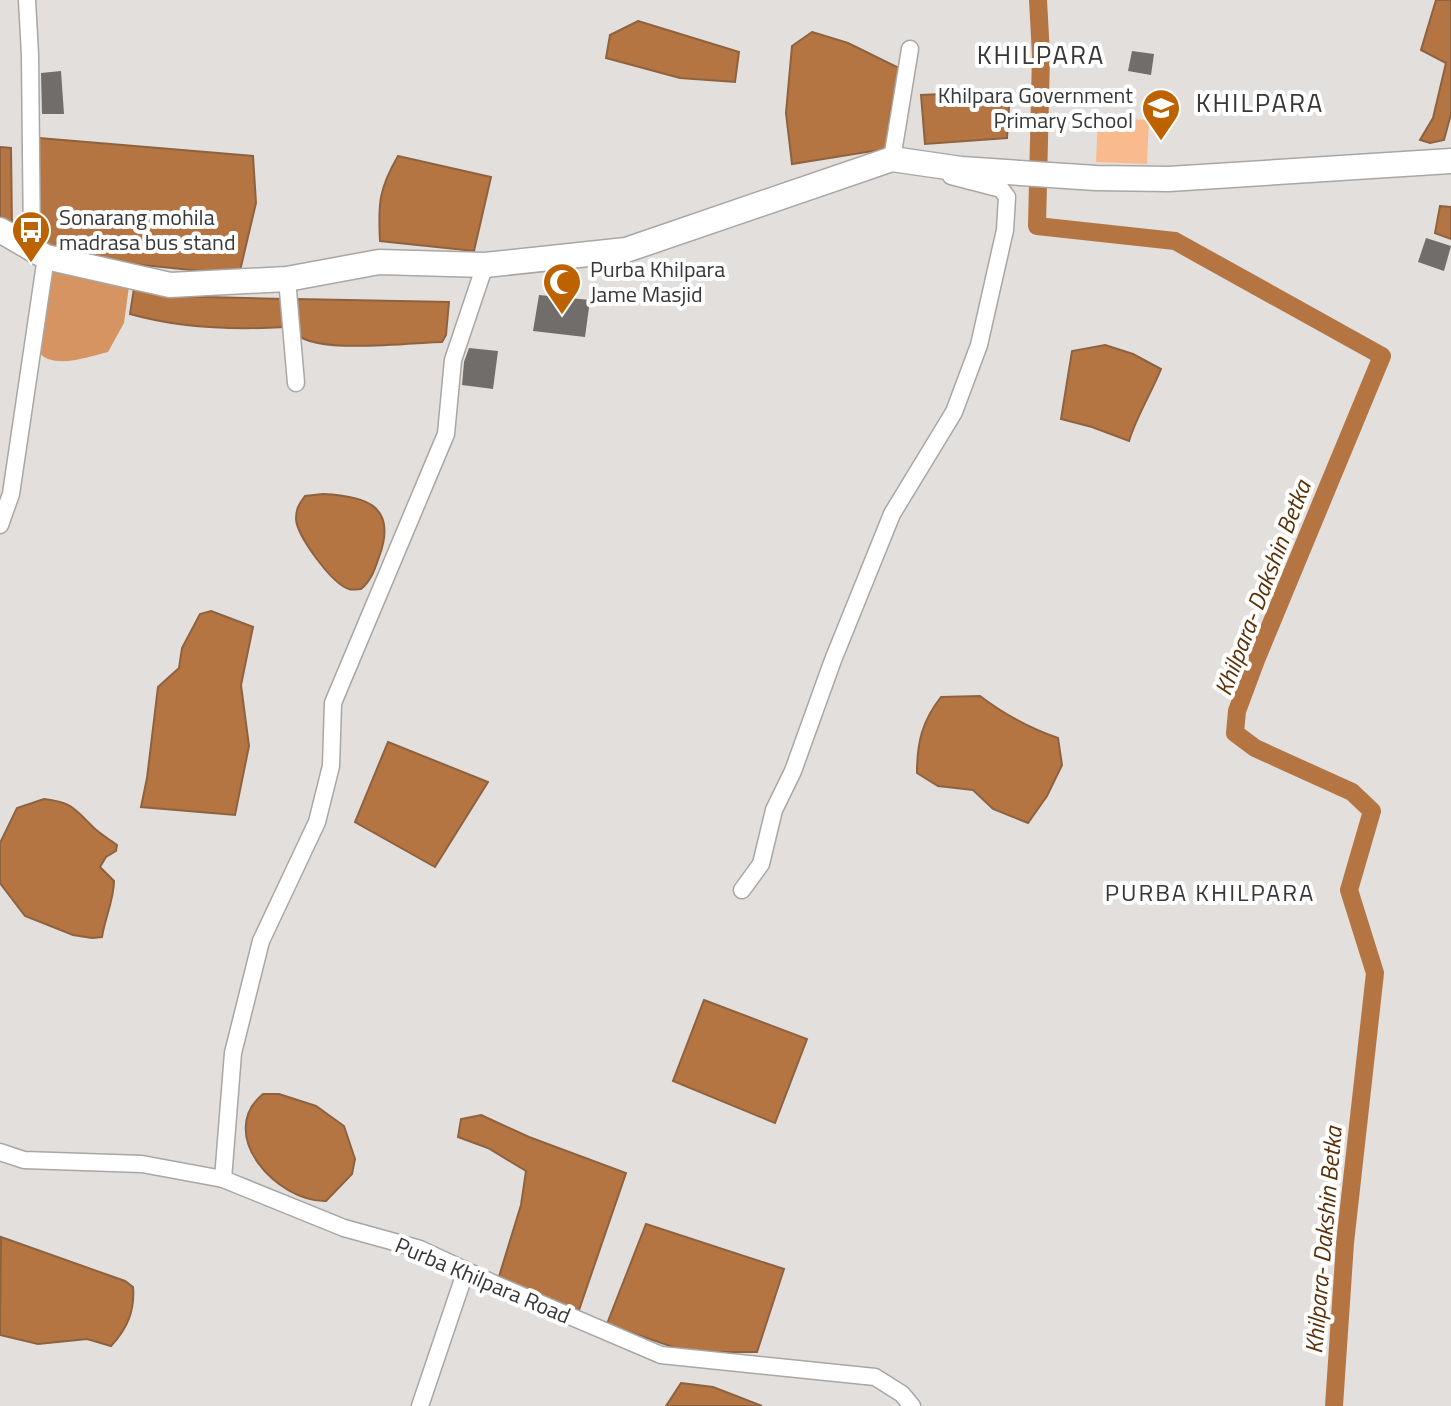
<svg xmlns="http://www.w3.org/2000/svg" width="1451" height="1406" viewBox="0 0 1451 1406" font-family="'Titillium Web',sans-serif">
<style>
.green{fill:#f9bb8d}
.forest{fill:#d59462}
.water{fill:#b47543;stroke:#8f623f;stroke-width:2}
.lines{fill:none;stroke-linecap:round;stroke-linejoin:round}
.canal{stroke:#b47543;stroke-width:18}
.building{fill:#706d6b}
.street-casing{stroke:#a9a6a4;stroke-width:19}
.secondary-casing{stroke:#a9a6a4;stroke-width:27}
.street{stroke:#fff;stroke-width:16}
.secondary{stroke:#fff;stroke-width:24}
.labels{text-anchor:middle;stroke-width:8;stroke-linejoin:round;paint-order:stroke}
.poi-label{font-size:22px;fill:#383736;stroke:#fff;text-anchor:start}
.street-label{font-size:22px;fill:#383736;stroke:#fff}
.water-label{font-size:24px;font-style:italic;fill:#5b3008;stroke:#fff}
.neighbourhood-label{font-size:24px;letter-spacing:2px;fill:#383736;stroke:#fff}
.quarter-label{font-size:26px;letter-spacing:2px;fill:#383736;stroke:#fff}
</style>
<rect width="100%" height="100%" fill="#e2dfdd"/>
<polygon class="green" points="1098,117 1149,120 1147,164 1096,162"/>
<path class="forest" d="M49 270 129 286 124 323 108 352C87 357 54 370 38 352Z"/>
<g class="water">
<polygon points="1436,0 1451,0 1451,114 1444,140 1430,143 1420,140 1433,118 1446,63 1421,50"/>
<polygon points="638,21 739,52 735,82 680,78 606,58 610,35"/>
<polygon points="812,32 848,43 901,69 891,108 886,149 792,164 786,113 792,46"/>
<polygon points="1010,91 1007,138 925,144 921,95"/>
<polygon points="39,138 253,156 256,203 239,275 133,264 39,244"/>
<polygon points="0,147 11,148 12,227 0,219"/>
<path d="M398 156 491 177 474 251 380 241C378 203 379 189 398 156Z"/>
<polygon points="1440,206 1451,207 1451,239 1435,233"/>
<path d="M134 288 165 296 283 299 285 327C234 330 179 328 130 314Z"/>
<path d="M296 299 449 302 446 335 442 342C417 342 306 356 295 331 292 323 295 308 296 299Z"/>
<path d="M1105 345 1133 354 1161 369C1151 394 1137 415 1129 441L1092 427 1061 419 1072 351Z"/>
<path d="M323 494C366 496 398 506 379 557 375 569 371 581 361 589 359 589 351 590 349 589 332 584 297 536 296 519 296 509 299 504 305 496Z"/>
<polygon points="211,611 253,627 241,685 249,746 235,815 141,807 147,778 158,687 179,668 182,648 200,614"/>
<path d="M980 696C1005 715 1029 728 1058 738L1062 765 1047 796 1028 823 993 809 973 790 938 786 917 773C917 743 922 721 941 697Z"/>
<polygon points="388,742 488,782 435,867 355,822"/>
<path d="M44 799C71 802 74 808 92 826 98 833 109 839 117 845L116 851 106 857 100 867 114 881C114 899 105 918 102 937L92 938 73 935 25 916 0 883V843L17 808Z"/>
<polygon points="704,1000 807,1039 775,1123 673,1081"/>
<path d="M263 1094H279L316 1106 344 1126 355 1159 352 1174 326 1201C277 1202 215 1134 263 1094Z"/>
<polygon points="481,1115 529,1137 626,1173 579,1310 497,1283 521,1205 526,1171 488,1148 458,1137 461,1119"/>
<polygon points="646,1224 784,1269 757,1352 687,1352 607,1324"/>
<path d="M1 1237 125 1281 133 1287C135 1311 127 1329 111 1346L87 1339 38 1344 0 1335Z"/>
<polygon points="681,1383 713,1387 762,1406 666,1406"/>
</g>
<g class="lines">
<polyline class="canal" points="1038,0 1041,55 1037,226 1175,241 1382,356 1256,660 1237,711 1235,733 1255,748 1352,792 1372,811 1349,890 1375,973 1345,1243 1334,1406"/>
</g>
<g class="building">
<polygon points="1132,51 1154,54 1151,75 1128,71"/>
<polygon points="61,71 64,114 42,114 41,73"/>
<polygon points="1426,238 1451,246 1444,271 1418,262"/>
<polygon points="539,295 590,300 585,337 533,331"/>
<polygon points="469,348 498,351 493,389 462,385 464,362"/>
</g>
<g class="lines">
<g class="street-casing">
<g id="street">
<polyline points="27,0 30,55 32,248"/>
<polyline points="892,159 910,49"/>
<polyline points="287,279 296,383"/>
<polyline points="0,525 11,494 46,257"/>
<polyline points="742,890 761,864 774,810 793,771 833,660 892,514 954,412 979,345 1005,230 1007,197 1001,189 951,176"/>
<polyline points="0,1152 24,1160 142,1164 223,1179 344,1228 420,1249 497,1285 661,1355 875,1377 902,1394 912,1406"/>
<polyline points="223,1179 233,1053 261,941 317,822 331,766 333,703 446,434 453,360 485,265"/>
<polyline points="420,1406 466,1270"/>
</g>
</g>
<g class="secondary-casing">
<polyline id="secondary" points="0,230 46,257 170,285 287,279 379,262 485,265 626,250 892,159 961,169 1096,178 1169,179 1451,161"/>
</g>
<use href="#street" class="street"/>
<use href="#secondary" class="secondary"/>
</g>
<defs>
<g id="school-pin" transform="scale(2)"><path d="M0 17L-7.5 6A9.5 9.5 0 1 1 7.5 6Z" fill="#bc6300" stroke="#fff"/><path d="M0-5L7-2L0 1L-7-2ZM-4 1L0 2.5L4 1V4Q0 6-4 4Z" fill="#fff"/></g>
<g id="bus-pin" transform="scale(2)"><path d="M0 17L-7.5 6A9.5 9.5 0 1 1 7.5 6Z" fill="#bc6300" stroke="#fff"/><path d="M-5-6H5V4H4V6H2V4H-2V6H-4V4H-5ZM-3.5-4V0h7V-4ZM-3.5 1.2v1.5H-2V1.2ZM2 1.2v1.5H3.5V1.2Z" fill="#fff"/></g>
<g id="mosque-pin" transform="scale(2)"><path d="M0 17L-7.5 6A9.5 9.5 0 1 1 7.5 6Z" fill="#bc6300" stroke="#fff"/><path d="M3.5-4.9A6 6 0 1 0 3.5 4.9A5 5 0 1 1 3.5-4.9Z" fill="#fff"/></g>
</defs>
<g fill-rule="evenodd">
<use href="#school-pin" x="1161" y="108"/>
<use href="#bus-pin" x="31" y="230"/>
<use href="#mosque-pin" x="562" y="282"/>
</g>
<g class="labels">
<g class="poi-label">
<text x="1133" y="103" text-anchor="end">Khilpara Government<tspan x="1133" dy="25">Primary School</tspan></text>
<text x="59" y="225">Sonarang mohila<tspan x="59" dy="25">madrasa bus stand</tspan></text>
<text x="590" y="277">Purba Khilpara<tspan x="590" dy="25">Jame Masjid</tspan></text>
</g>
<g class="street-label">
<text transform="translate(483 1280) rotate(23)" y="8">Purba Khilpara Road</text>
</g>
<g class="water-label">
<text transform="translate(1263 588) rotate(-69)" y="8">Khilpara- Dakshin Betka</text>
<text transform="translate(1324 1240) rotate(-85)" y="8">Khilpara- Dakshin Betka</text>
</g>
<g class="neighbourhood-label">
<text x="1210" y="901">PURBA KHILPARA</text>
</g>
<g class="quarter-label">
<text x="1041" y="64">KHILPARA</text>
<text x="1260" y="112">KHILPARA</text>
</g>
</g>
</svg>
